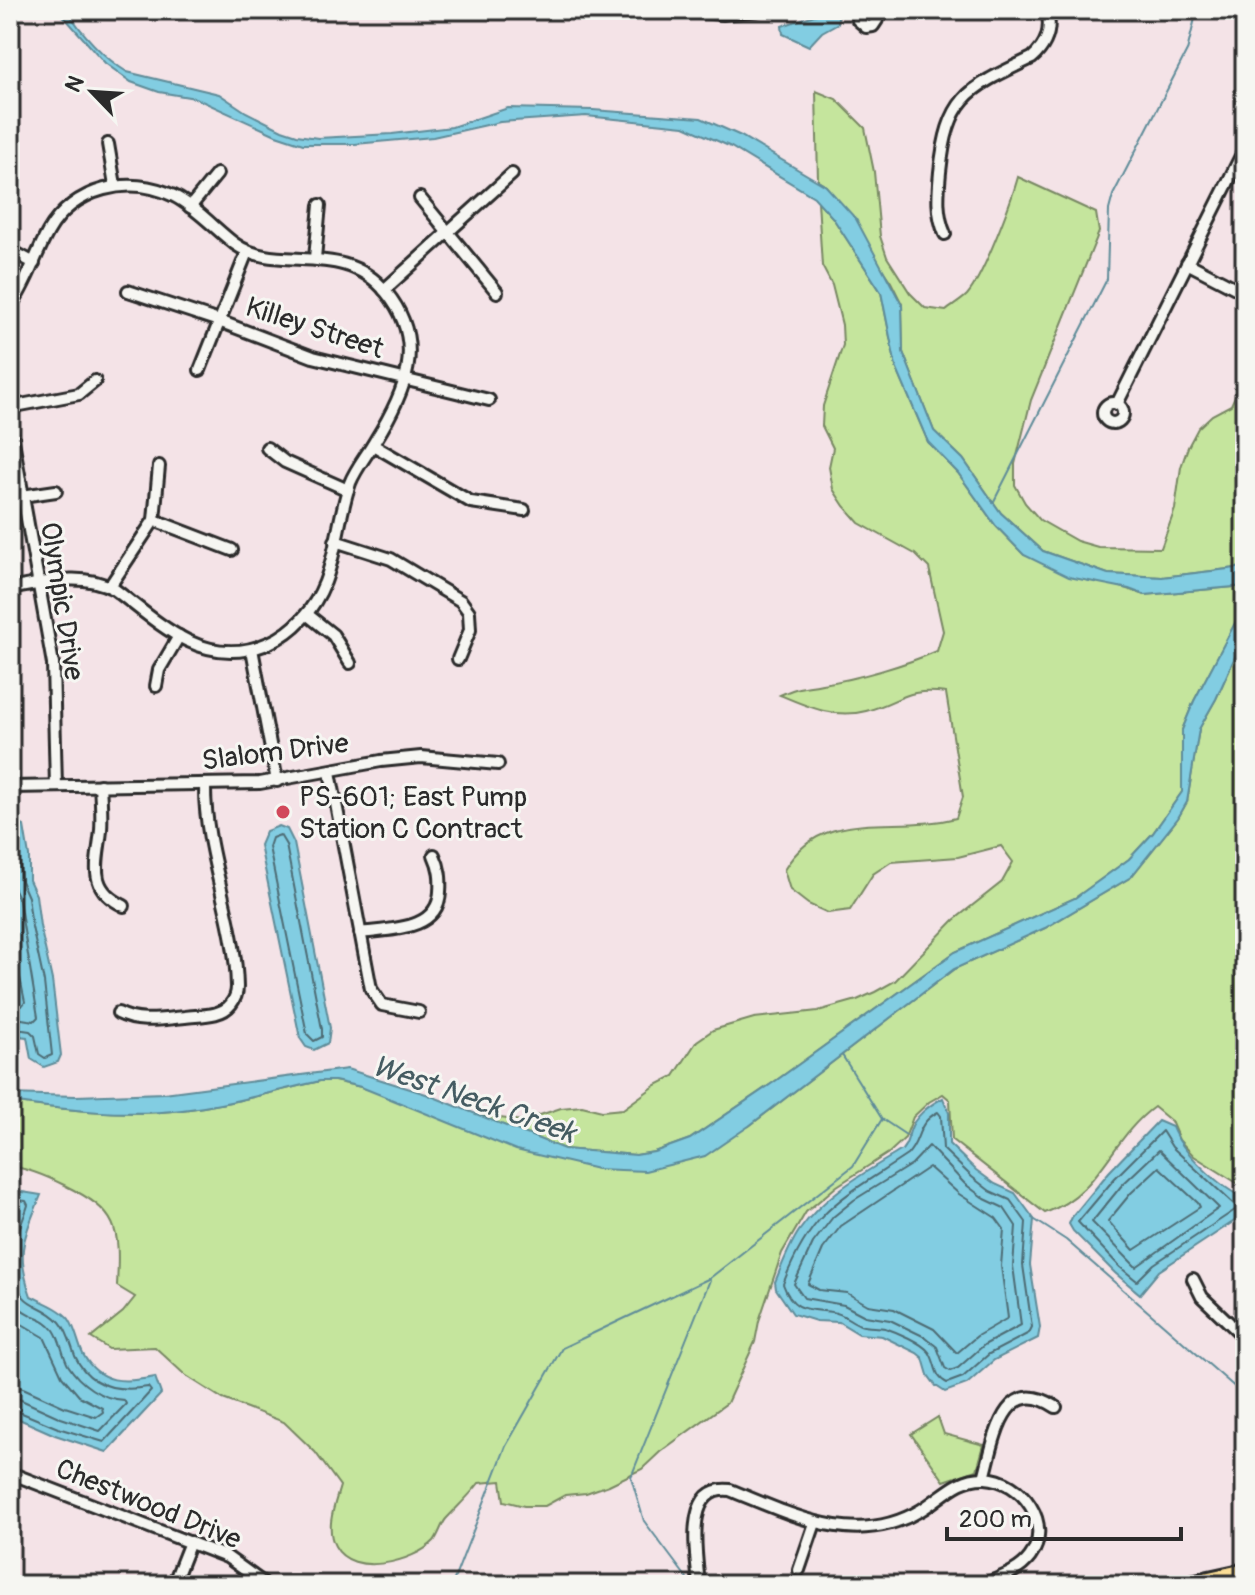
<svg xmlns="http://www.w3.org/2000/svg" width="1255" height="1595" viewBox="0 0 1255 1595" font-family="Pangolin,sans-serif">
<style>
.green{fill:#c5e59d;stroke:#788864;stroke-width:2}
.water{fill:#82cde2;stroke:#5f8c99;stroke-width:2}
.lines{fill:none;stroke-linecap:round;stroke-linejoin:round}
.shore{stroke:#4e6c74;stroke-width:2}
.stream{stroke:#5f8c99;stroke-width:2}
.minor-casing{stroke:#2b2b2b;stroke-width:16}
.major-casing{stroke:#2b2b2b;stroke-width:18}
.minor{stroke:#f6f6f2;stroke-width:10}
.major{stroke:#fcde96;stroke-width:12}
.poi-dot{fill:#d1495b;stroke:#f6f6f2;stroke-width:3}
.labels{text-anchor:middle;stroke-width:6;stroke-linejoin:round;paint-order:stroke}
.street-label{font-size:28px;fill:#2b2b2b;stroke:#f6f6f2}
.poi-label{font-size:28px;fill:#2b2b2b;stroke:#f6f6f2;text-anchor:start}
.water-label{font-size:30px;font-style:italic;fill:#455c62;stroke:#f6f6f2}
</style>
<rect width="100%" height="100%" fill="#f4e3e7"/>
<filter id="ink" filterUnits="userSpaceOnUse"><feTurbulence type="fractalNoise" baseFrequency=".0125" numOctaves="2"/><feDisplacementMap in="SourceGraphic" scale="16" xChannelSelector="R" yChannelSelector="G"/><feConvolveMatrix kernelMatrix="1 2 1 2 8 2 1 2 1" color-interpolation-filters="sRGB"/></filter>
<g filter="url(#ink)">
<g class="green">
<path d="M816 91 836 99 865 128 874 172 880 236 887 257 910 293 925 308 946 311C952 306 961 301 967 295 983 277 1011 202 1018 177L1096 213 1099 232 1031 400 1015 464V485L1025 503 1040 520 1077 541 1098 547 1161 548 1175 509 1181 467 1188 447 1198 428 1212 415 1231 405 1245 374V567L1162 577 1108 574 1043 551 1001 513 963 459 934 431 903 352 902 304 891 282 826 186 818 181Z"/>
<path d="M818 201 833 218 881 292 896 367 928 442 958 473 996 526 1024 555 1145 595 1245 586V605L1194 701 1182 730V792L1153 833 1129 859 1075 898 955 952 774 1082 690 1139 654 1152 636 1155 564 1149 477 1115 522 1121 561 1108 582 1106 602 1111 623 1109 656 1085 674 1076 697 1041 713 1030 754 1018 818 1011 857 1000 875 992 895 981 954 920 1002 882 1013 862 1001 846 958 857 891 862 873 874 850 910 828 913 808 904 790 890 784 870C823 804 894 834 956 818L963 797 946 693C906 687 900 702 866 711 835 719 808 707 780 695 800 686 802 688 822 684 857 679 905 665 937 651L943 631 929 568 915 554 859 523 844 506 833 489 829 467 833 448 822 426 823 406 843 345 842 325 832 285 822 266Z"/>
<path d="M1245 635V1188L1194 1156 1179 1140 1171 1121 1154 1107C1110 1139 1102 1192 1045 1213L952 1140 950 1100 943 1094 929 1102 913 1117 905 1138 890 1152 837 1186 806 1212 782 1253 759 1321 755 1342 727 1403 660 1452 642 1469 609 1485 586 1493 565 1495 545 1506H524L504 1501 501 1481 479 1483C469 1496 457 1507 446 1519 441 1525 439 1535 434 1541 414 1562 352 1578 335 1546 325 1528 335 1504 340 1486L315 1452 284 1422 223 1399 185 1375 155 1347 109 1349 91 1338 123 1312 135 1297 117 1286C120 1227 119 1212 64 1185 46 1176 30 1169 10 1166V1102C67 1110 124 1117 182 1110 228 1105 275 1091 320 1081H334L361 1087 597 1169 749 1126 954 969 1045 928 1131 877 1178 818 1187 802 1199 729 1216 699Z"/>
<polygon points="938,1417 944,1434 984,1445 977,1470 944,1481 911,1434"/>
</g>
<g class="water">
<path d="M58 10H67C81 33 104 58 127 72L219 94 246 112 282 130 297 135 318 138 392 134 452 127 508 108 593 110 701 118 741 136 826 186 856 219 902 305 903 352 934 431 963 459 1001 513 1043 551 1108 574 1162 577 1245 567V586L1145 595 1129 589 1069 577 1024 555 996 526 958 473 928 442 896 367 881 292 833 218 814 197 731 147 684 126 586 116 500 122 433 137 355 144H303L276 135 195 98 159 92 131 82 105 63Z"/>
<polygon points="829,10 838,10 838,23 822,32 809,46 783,34 782,26"/>
<path d="M1245 604V635L1216 699 1199 729 1187 802 1178 818 1131 877 1045 928 954 969 749 1126 705 1156 645 1171 597 1169 516 1150 361 1087 335 1081H320C275 1091 228 1105 182 1110 124 1117 67 1110 10 1102V1094L76 1096 164 1093 347 1069 426 1094 564 1149 636 1155 654 1152 690 1139 774 1082 955 952 1075 898 1129 859 1153 833 1182 792V730L1194 701Z"/>
<polygon points="12,820 24,826 29,856 29,880 36,895 40,926 52,980 61,1055 58,1062 44,1067 31,1059 27,1037 10,1035"/>
<polygon points="279,826 287,829 294,843 330,1028 328,1043 314,1050 306,1047 300,1038 260,845 266,831"/>
<path d="M943 1098 949 1113V1144L976 1170 995 1184 1015 1193 1034 1219 1030 1265 1040 1327 1038 1338 994 1360 967 1384 945 1392 936 1386 928 1375 923 1358 917 1353 882 1336 859 1334 839 1322 816 1321 793 1314 776 1289 775 1282C782 1265 789 1246 799 1231 825 1194 864 1173 902 1150 908 1143 907 1140 910 1131 914 1117 929 1105 943 1098Z"/>
<path d="M1158 1121 1172 1127C1181 1151 1221 1189 1245 1198V1214L1159 1271 1140 1294 1115 1273 1073 1231 1069 1224 1072 1217 1109 1172Z"/>
<path d="M10 1190 41 1195C24 1238 15 1251 31 1296 43 1302 60 1308 69 1319 76 1329 78 1344 83 1354 100 1385 125 1383 155 1377L161 1394 107 1452 55 1435 10 1415Z"/>
</g>
<g class="lines">
<g class="shore">
<polyline points="10,828 17,833 21,881 28,897 32,927 44,982 52,1055 45,1058 39,1054 35,1036 30,1031 10,1028"/>
<polygon points="280,835 286,845 322,1029 322,1037 314,1041 307,1034 269,847 272,838"/>
<polyline points="10,854 11,883 19,900 38,1017 34,1021 10,1017"/>
<polyline points="10,929 25,1002 22,1006 10,1005"/>
<path d="M938 1112 941 1116 943 1149 972 1177 990 1191 1010 1200 1026 1222 1023 1265 1032 1327 1029 1333 989 1354 963 1377 947 1383C933 1376 937 1363 929 1352 921 1342 897 1332 885 1328 877 1326 868 1328 860 1325 850 1321 843 1313 832 1312 807 1309 793 1312 783 1284 813 1207 843 1198 907 1155 922 1140 915 1124 938 1112Z"/>
<polygon points="1162,1131 1172,1147 1238,1208 1154,1264 1137,1281 1120,1267 1078,1222 1115,1178"/>
<polygon points="929,1146 965,1184 985,1199 1004,1208 1016,1226 1013,1266 1021,1325 984,1345 958,1368 950,1371 945,1368 937,1347 925,1337 890,1320 865,1316 844,1305 804,1298 794,1284 813,1243 833,1217 854,1200 912,1164"/>
<polygon points="1159,1150 1219,1208 1136,1267 1092,1222 1122,1185"/>
<polygon points="929,1167 959,1194 996,1218 1004,1229 1001,1266 1008,1318 977,1336 957,1353 934,1329 894,1309 868,1305 847,1293 819,1290 808,1284 823,1249 841,1226"/>
<polygon points="1159,1167 1198,1203 1200,1207 1134,1250 1108,1221 1131,1193"/>
<path d="M10 1199 26 1201 28 1205C22 1225 9 1248 13 1270 21 1313 39 1299 60 1322 68 1331 71 1345 75 1356 89 1387 118 1392 148 1387L151 1391 104 1442 58 1428 10 1408"/>
<path d="M10 1290C22 1323 39 1310 54 1330 61 1340 62 1354 68 1365 80 1384 101 1399 124 1400L126 1404 100 1431 61 1418 19 1399 10 1398"/>
<polyline points="10,1317 44,1337 62,1376 79,1396 102,1408 103,1412 96,1417 65,1407 23,1388 10,1386"/>
</g>
<g class="stream">
<polyline points="1233,450 1245,495"/>
<polyline points="993,503 1107,279 1109,210 1113,195 1187,51 1197,10"/>
<polyline points="842,1055 882,1119 909,1137"/>
<polyline points="1032,1218 1066,1240 1245,1396"/>
<polyline points="452,1585 506,1446 562,1348 710,1278 853,1166 882,1119"/>
<polyline points="692,1585 644,1521 631,1477 710,1280"/>
</g>
<g class="minor-casing">
<g id="minor">
<polyline points="674,10 723,14 759,10"/>
<polyline points="862,10 858,20 866,27 873,26 877,20 874,10"/>
<polyline points="108,144 115,185"/>
<polyline points="420,198 497,292"/>
<polyline points="190,207 217,174"/>
<path d="M945 234C936 213 938 194 940 172 948 96 967 89 1032 58 1047 45 1052 30 1047 10"/>
<polyline points="10,250 34,263"/>
<polyline points="315,258 320,205"/>
<polyline points="1187,263 1245,293"/>
<polyline points="384,290 512,174"/>
<polyline points="128,291 219,321 313,357 489,400"/>
<path d="M10 307C27 284 34 257 48 232 73 188 129 174 174 196 196 207 215 229 235 244 276 274 343 239 386 292 428 343 405 393 375 441 367 455 356 468 350 483 339 515 337 550 325 582 303 638 245 668 188 641 161 628 137 606 114 589 80 571 45 583 10 589"/>
<polyline points="200,370 247,252"/>
<circle cx="1113" cy="413" r="10"/>
<polyline points="1117,404 1245,148"/>
<polyline points="10,407 79,394 95,381"/>
<polyline points="10,424 53,664 56,786"/>
<polyline points="373,445 471,502 524,510"/>
<polyline points="267,448 285,462 348,490"/>
<polyline points="22,496 56,491"/>
<polyline points="154,520 232,550"/>
<polyline points="335,541 391,559 461,601 469,612 470,630 458,659"/>
<polyline points="110,586 154,520 159,466"/>
<polyline points="308,615 333,635 350,663"/>
<polyline points="252,649 277,781"/>
<polyline points="156,686 159,670 179,636"/>
<polyline points="330,772 371,989 382,1005 419,1012"/>
<path d="M100 785C101 800 102 815 101 830 98 863 86 888 124 906"/>
<polyline points="10,787 260,783 381,761 421,757 498,764"/>
<path d="M360 933C390 929 438 931 440 892 441 878 440 868 434 855"/>
<path d="M118 1013C140 1024 161 1019 185 1017 200 1015 221 1017 231 1004 235 999 237 993 237 987 236 921 204 852 205 785"/>
<polyline points="1193,1279 1202,1297 1245,1338"/>
<polyline points="10,1473 227,1557 266,1585"/>
<path d="M984 1478C994 1443 1002 1372 1056 1407"/>
<polyline points="799,1570 815,1523"/>
<polyline points="173,1585 190,1542"/>
<path d="M699 1585C697 1557 682 1485 730 1490 793 1515 856 1549 921 1510 943 1497 958 1477 985 1478 1022 1480 1054 1524 1030 1557 1019 1572 999 1578 983 1585"/>
</g>
</g>
<g class="major-casing">
<polyline id="major" points="1177,1585 1245,1570"/>
</g>
<use href="#minor" class="minor"/>
<use href="#major" class="major"/>
</g>
</g>
<circle class="poi-dot" cx="283" cy="812" r="8"/>
<g class="labels">
<g class="street-label">
<text transform="translate(315 327) rotate(18)" y="10">Killey Street</text>
<text transform="translate(63 601) rotate(81)" y="10">Olympic Drive</text>
<text transform="translate(275 751) rotate(-7)" y="10">Slalom Drive</text>
<text transform="translate(149 1503) rotate(22)" y="10">Chestwood Drive</text>
</g>
<g class="poi-label">
<text x="299" y="806">PS-601; East Pump<tspan x="299" dy="32">Station C Contract</tspan></text>
</g>
<g class="water-label">
<text transform="translate(474 1099) rotate(19)" y="10">West Neck Creek</text>
</g>
</g>
<rect width="1255" height="1595" fill="none" stroke="#f6f6f2" stroke-width="40"/>
<rect x="20" y="20" width="1215" height="1555" fill="none" stroke="#2b2b2b" stroke-width="3" filter="url(#ink)"/>
<g transform="translate(92 92) rotate(295)" stroke="#f6f6f2" stroke-width="6" paint-order="stroke">
<path d="M0-6L14 30L0 20L-14 30Z" fill="#2b2b2b"/>
<text y="-12" font-size="22" font-weight="bold" text-anchor="middle" fill="#2b2b2b">N</text>
</g>
<path d="M947 1527v12h234v-12" fill="none" stroke="#2b2b2b" stroke-width="4"/>
<text x="959" y="1527" font-size="24" fill="#2b2b2b" stroke="#f6f6f2" stroke-width="6" paint-order="stroke">200 m</text>
</svg>
